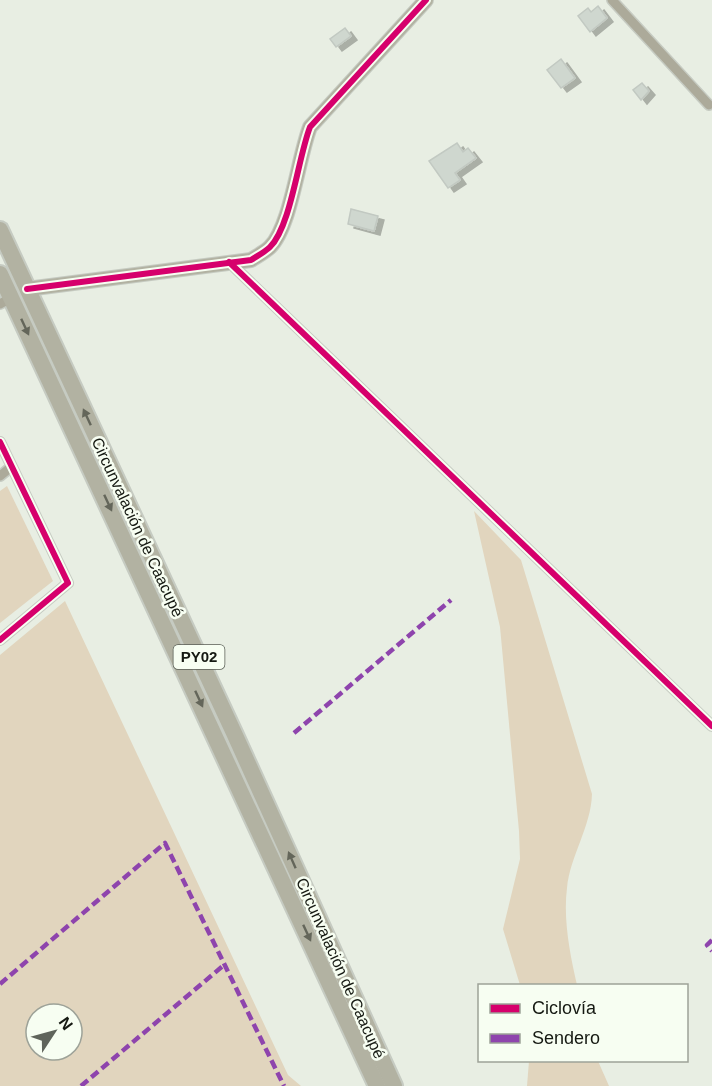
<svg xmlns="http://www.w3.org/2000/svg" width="712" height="1086" viewBox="0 0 712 1086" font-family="Helvetica,sans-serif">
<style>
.green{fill:#e1d5be;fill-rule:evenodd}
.building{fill:#cfd7cf;stroke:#c2c9c2;stroke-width:1.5;filter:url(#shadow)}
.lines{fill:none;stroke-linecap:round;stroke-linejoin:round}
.street-casing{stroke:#c6cbc2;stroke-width:12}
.secondary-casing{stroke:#c6cbc2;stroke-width:16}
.highway-casing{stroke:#c6cbc2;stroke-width:20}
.street{stroke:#acaa9a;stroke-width:9}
.secondary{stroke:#b2b2a2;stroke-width:14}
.highway{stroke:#b2b2a2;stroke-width:16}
.quiet{stroke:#8e44ad;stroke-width:4.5;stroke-dasharray:9 4.5;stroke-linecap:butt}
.cycleway-casing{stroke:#f7fef2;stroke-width:10}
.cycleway{stroke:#d6006c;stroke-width:6}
.oneway{fill:#64665a}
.labels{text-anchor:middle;stroke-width:5;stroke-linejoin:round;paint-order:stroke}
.shield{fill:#f7fef2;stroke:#595e55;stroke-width:1.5}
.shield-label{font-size:15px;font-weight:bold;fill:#151912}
.street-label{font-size:16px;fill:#151912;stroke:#f7fef2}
</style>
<defs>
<filter id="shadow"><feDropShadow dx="6" dy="4" stdDeviation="0" flood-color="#0004"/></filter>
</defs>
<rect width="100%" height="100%" fill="#e8eee3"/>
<g class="green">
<polygon points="7,486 53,581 0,623 0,491"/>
<path d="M474 511 521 560 592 794C591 827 570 856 567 888 563 919 570 955 577 985H520L503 929 520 859 519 831 500 627Z"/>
<path d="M65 601 288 1075 301 1086H0V655ZM36 1014H72V1050H36Z"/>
<polygon points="529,1061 598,1061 609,1086 527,1086"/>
</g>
<g class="building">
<polygon points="598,6 607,18 590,32 578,16 588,8 591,12"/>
<polygon points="345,28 351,36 336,47 330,39"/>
<polygon points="561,59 575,78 561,88 547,70"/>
<polygon points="642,83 649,91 641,100 633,90"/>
<polygon points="457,143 463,152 468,148 476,158 455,173 460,180 448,188 429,161"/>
<polygon points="351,209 378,216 374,231 348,224"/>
</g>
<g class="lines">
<g class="street-casing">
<g id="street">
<polyline points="612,0 709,105"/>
<polyline points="229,262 712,726"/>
<polyline points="0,304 11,298"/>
<polyline points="0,442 68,583 0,640"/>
<polyline points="0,476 11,467"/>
</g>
</g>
<g class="secondary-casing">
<path id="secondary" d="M27 289 251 260C257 256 265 252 270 247 291 226 298 158 310 127L426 0"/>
</g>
<g class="highway-casing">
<g id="highway">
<polyline points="0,230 234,733 394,1086"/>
<polyline points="0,274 377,1086"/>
</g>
</g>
<use href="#street" class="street"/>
<use href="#secondary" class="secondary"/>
<use href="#highway" class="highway"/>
<g class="quiet">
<polyline points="294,733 451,600"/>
<polyline points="712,940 707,945 712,951"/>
<polyline points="0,984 165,843 284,1086"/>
<polyline points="81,1086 224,965"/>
</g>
<g class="cycleway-casing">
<g id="cycleway">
<polyline points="229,262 712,726"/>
<path d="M27 289 251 260C257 256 265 252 270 247 291 226 298 158 310 127L426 0"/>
<polyline points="0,442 68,583 0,640"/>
</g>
</g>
<use href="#cycleway" class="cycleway"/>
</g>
<defs><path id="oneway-solid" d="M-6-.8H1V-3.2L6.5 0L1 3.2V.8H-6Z" transform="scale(1.5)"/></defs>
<g class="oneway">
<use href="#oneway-solid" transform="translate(25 327) rotate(65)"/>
<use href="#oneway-solid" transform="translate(87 417) rotate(-115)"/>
<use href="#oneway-solid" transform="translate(108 503) rotate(65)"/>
<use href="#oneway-solid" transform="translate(199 699) rotate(65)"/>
<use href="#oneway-solid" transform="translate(292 860) rotate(-114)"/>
<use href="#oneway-solid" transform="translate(307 933) rotate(65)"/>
</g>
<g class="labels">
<rect class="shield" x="173.5" y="645" width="51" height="24" rx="4.5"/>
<g class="shield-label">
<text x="199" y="662">PY02</text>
</g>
<g class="street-label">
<text transform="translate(138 527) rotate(65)" y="6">Circunvalación de Caacupé</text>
<text transform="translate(341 968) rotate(66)" y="6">Circunvalación de Caacupé</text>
</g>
</g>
<rect x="478" y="984" width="210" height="78" fill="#f7fef2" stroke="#9da298" stroke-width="1.5"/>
<rect x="490" y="1004" width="30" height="9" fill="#d6006c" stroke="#9da298" stroke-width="1.5"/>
<text x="532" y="1014" font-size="18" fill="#151912">Ciclovía</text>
<rect x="490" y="1034" width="30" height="9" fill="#8e44ad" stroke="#9da298" stroke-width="1.5"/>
<text x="532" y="1044" font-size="18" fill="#151912">Sendero</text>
<g transform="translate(54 1032) rotate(54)"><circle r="28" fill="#f7fef2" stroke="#9da298" stroke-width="1.5"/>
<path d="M0-4.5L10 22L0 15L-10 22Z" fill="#5f645b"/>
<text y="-9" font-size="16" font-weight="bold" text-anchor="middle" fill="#151912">N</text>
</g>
</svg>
